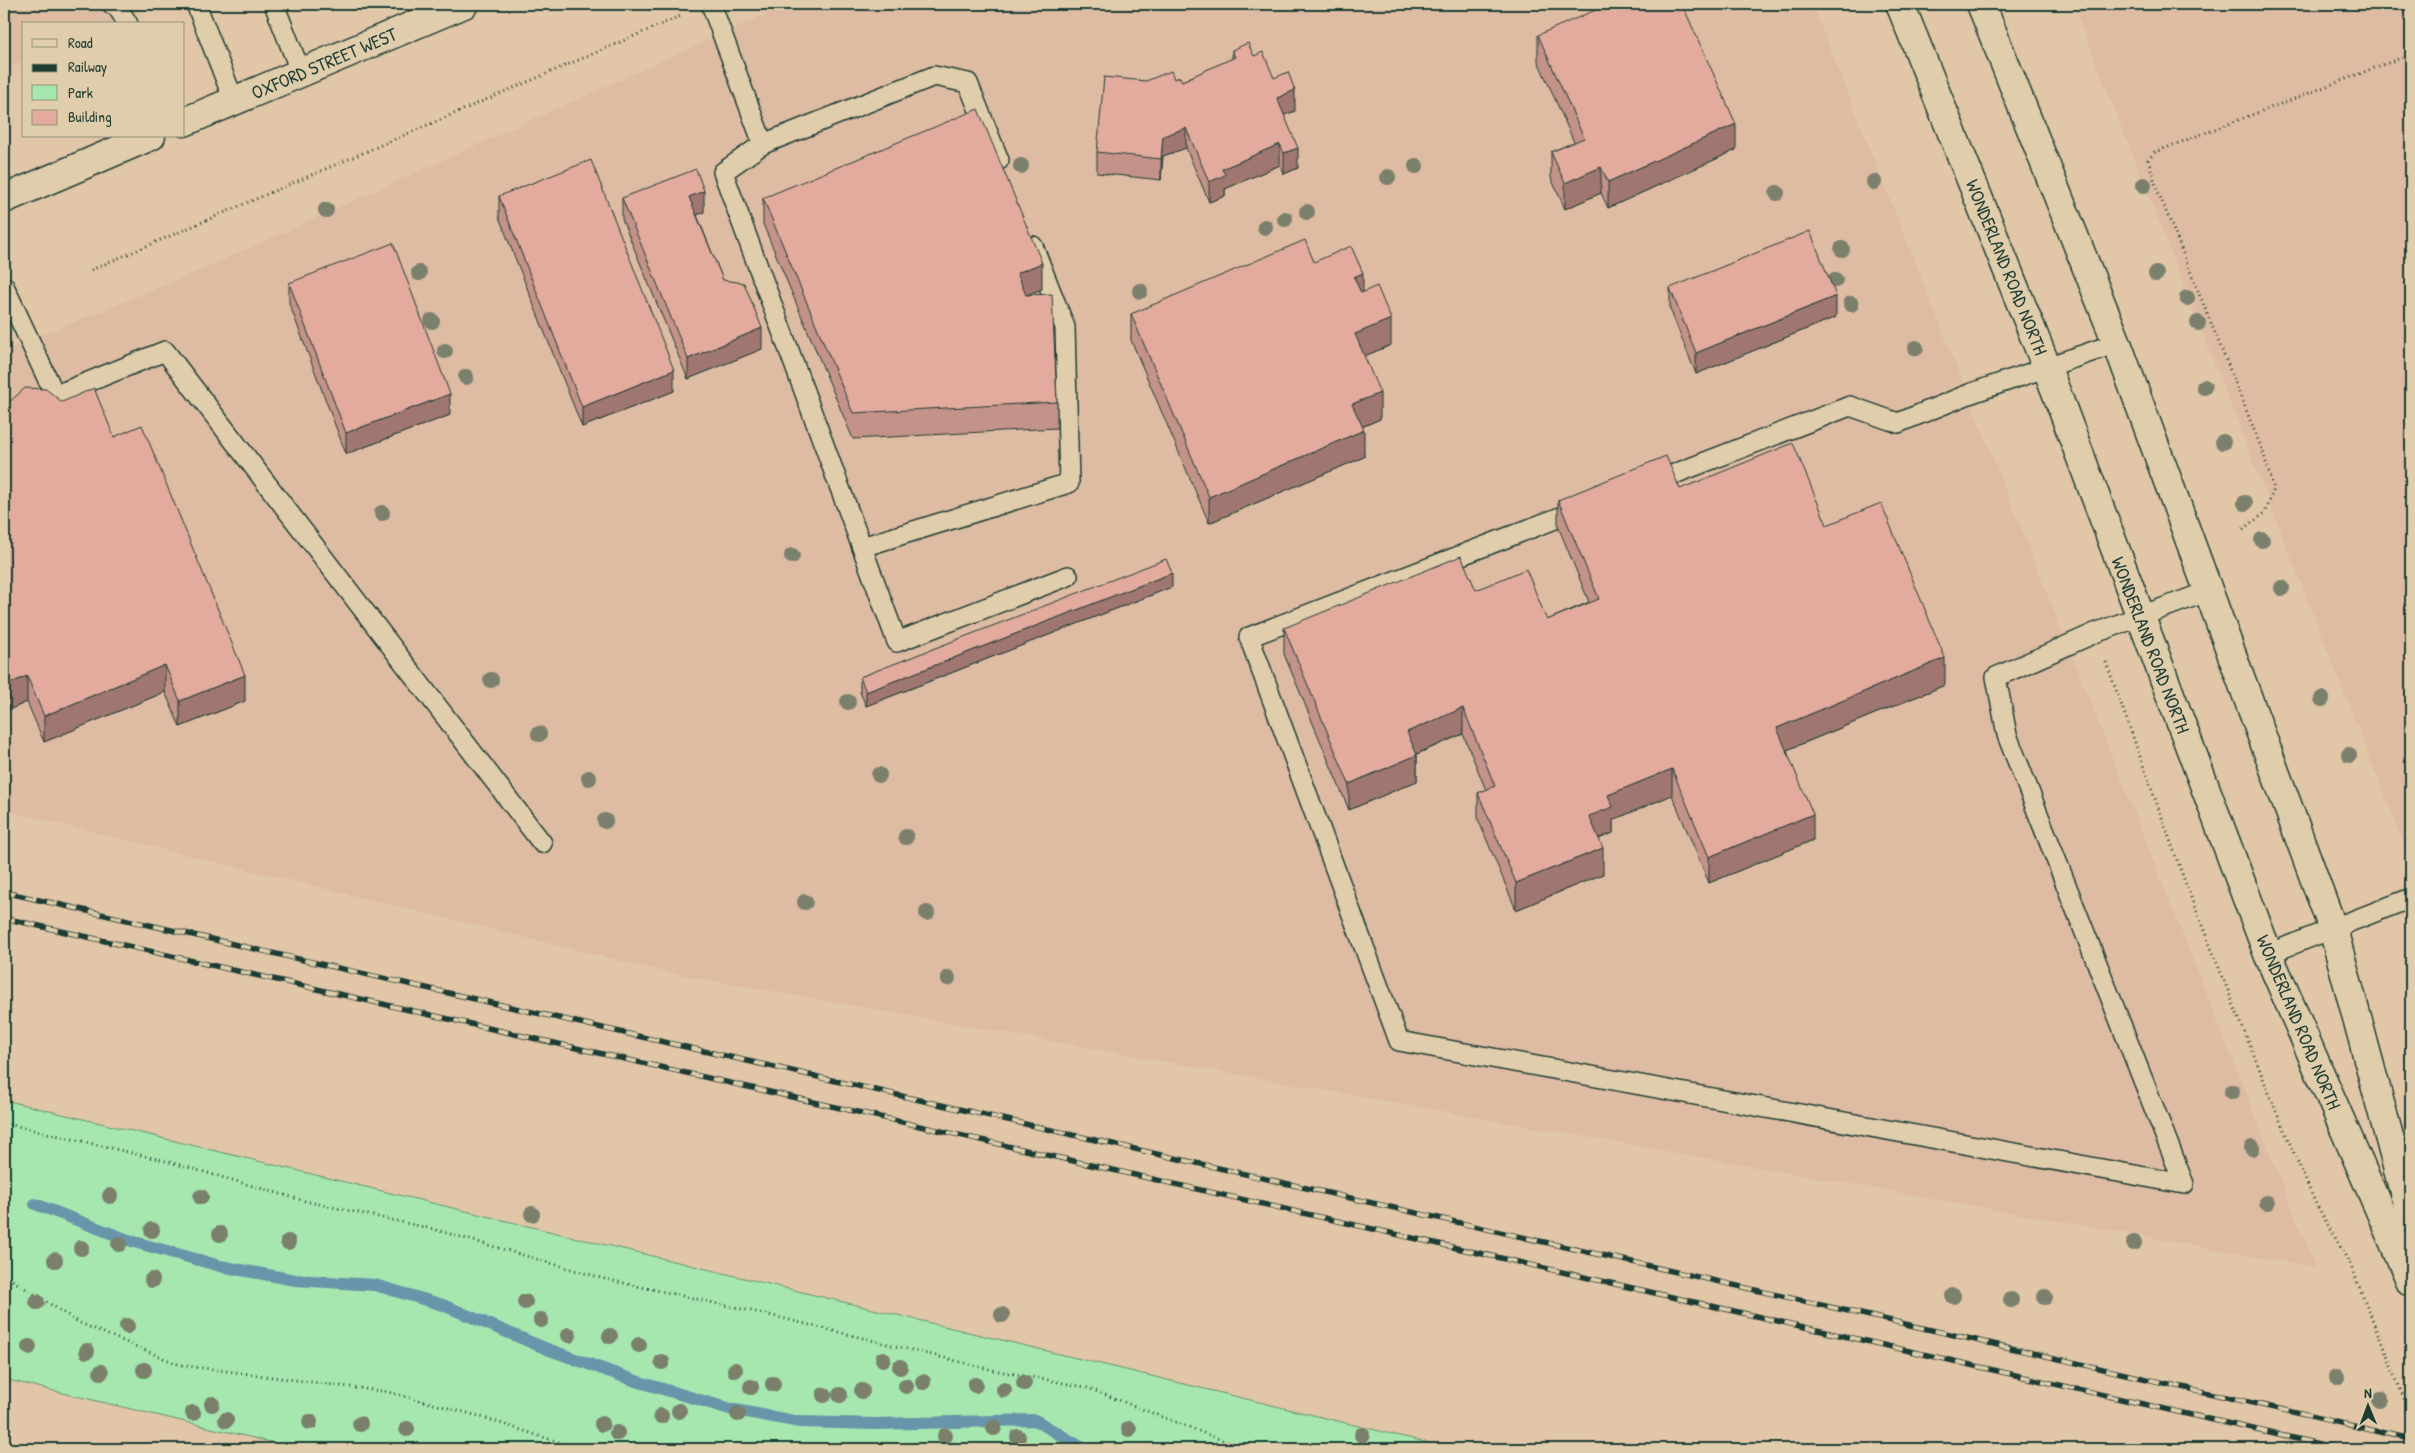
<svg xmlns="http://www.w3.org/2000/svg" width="2415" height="1453" viewBox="0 0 2415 1453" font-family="'Patrick Hand',sans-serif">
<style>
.built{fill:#debba3}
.green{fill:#a6e7b0;stroke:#629272}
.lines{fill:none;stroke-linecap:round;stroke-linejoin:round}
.stream{stroke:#6895a9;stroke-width:12}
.service-casing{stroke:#1f3d34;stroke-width:22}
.secondary-casing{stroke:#1f3d34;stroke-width:31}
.primary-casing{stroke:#1f3d34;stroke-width:31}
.path{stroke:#1f3d34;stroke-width:3;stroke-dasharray:1 4;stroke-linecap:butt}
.service{stroke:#e0cdab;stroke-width:19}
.secondary{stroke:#e0cdab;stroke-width:28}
.primary{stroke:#e0cdab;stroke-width:28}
.rail-casing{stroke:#1f3d34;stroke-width:5.5}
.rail{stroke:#e0cdab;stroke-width:4;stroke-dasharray:11;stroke-linecap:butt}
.tree{fill:#7a806c}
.wall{fill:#c39288;stroke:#1f3d34}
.shaded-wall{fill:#9f776f;stroke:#1f3d34}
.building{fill:#e3aa9e;stroke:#1f3d34}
.labels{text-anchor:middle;stroke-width:4.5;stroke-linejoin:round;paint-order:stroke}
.street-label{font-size:19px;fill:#1f3d34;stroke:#e0cdab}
</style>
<rect width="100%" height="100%" fill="#e1c6a8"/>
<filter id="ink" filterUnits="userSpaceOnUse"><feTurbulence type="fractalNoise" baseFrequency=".02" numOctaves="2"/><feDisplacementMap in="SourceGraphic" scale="10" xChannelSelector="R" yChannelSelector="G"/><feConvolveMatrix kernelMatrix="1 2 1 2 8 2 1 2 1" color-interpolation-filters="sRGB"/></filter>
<g filter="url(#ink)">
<g class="built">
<polygon points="4,4 158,4 111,24 24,24 24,61 4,70"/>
<polygon points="788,4 1812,4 2315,1267 666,972 4,810 4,351 192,274"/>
<polygon points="2073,4 2411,4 2411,862"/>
</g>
<polygon class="green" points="4,1100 1454,1449 300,1449 4,1379"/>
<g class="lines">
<polyline class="stream" points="35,1204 131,1241 220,1266 295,1280 375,1285 443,1305 547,1349 636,1381 730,1409 800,1422 875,1424 1035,1420 1084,1449"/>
<g class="service-casing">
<g id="service">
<polyline points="112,4 116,5 128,24"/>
<polyline points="196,4 234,101"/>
<polyline points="274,4 301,73"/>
<polyline points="711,4 763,144 934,76 968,83 999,160"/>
<polyline points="763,144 723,172 897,642 1068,576"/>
<polyline points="4,286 55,395"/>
<polyline points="4,416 165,351 542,843"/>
<polyline points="1651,483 1850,406 1898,423 1969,394 2117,343"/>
<polyline points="1581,509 1249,637 1399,1041 2184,1184 2007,735 1996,677 2095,633 2209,591"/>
<polyline points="862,547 1069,483 1065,327 1033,246"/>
<polyline points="2268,954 2411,898"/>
</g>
</g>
<g class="secondary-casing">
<g id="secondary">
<polyline points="184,122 464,4"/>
<polyline points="4,199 151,136"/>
</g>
</g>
<g class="primary-casing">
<g id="primary">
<polyline points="1900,4 2047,368 2268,954 2411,1282"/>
<polyline points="1981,4 2117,343 2333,929 2411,1218"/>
</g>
</g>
<g class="path">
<polyline points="91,270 683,15"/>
<polyline points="2243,529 2265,513 2274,489 2263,452 2157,189 2148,160 2155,152 2411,54"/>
<polyline points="2106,662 2188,890 2276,1111 2315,1202 2351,1266 2411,1416"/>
<polyline points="4,1123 166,1161 305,1201 433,1229 605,1279 765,1314 993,1370 1085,1387 1245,1449"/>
<polyline points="4,1275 80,1323 180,1365 388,1392 475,1415 580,1449"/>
</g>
<use href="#service" class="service"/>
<use href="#secondary" class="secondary"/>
<use href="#primary" class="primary"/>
<g class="rail-casing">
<g id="rail">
<polyline points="4,892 2411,1439"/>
<polyline points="4,918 2341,1449"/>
</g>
</g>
<use href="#rail" class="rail"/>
</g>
<g class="tree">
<circle cx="1021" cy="166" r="8"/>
<circle cx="1416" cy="166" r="8"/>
<circle cx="1388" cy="177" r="8"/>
<circle cx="1874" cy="182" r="8"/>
<circle cx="2144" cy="185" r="8"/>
<circle cx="1777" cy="193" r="8"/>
<circle cx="326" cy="210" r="8"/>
<circle cx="1307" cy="212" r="8"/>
<circle cx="1285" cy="219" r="8"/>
<circle cx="1265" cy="227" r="8"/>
<circle cx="1842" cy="249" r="8"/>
<circle cx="419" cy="273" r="8"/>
<circle cx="2156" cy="274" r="8"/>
<circle cx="1835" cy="280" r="8"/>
<circle cx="1140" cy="291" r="8"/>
<circle cx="2187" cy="298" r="8"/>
<circle cx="1851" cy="304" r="8"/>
<circle cx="432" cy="321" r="8"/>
<circle cx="2198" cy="323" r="8"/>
<circle cx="1916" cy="348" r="8"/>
<circle cx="445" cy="351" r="8"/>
<circle cx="466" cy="377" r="8"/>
<circle cx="2204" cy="387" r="8"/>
<circle cx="2223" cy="442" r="8"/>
<circle cx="2245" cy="503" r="8"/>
<circle cx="382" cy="513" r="8"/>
<circle cx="2262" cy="540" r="8"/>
<circle cx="792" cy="556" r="8"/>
<circle cx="2282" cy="588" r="8"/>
<circle cx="491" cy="680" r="8"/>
<circle cx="2322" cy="699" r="8"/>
<circle cx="848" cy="702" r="8"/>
<circle cx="539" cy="734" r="8"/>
<circle cx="2349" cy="755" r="8"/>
<circle cx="879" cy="775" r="8"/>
<circle cx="589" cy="778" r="8"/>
<circle cx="605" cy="821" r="8"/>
<circle cx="906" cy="837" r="8"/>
<circle cx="805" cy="902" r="8"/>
<circle cx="927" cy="913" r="8"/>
<circle cx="948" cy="978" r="8"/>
<circle cx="2232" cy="1092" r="8"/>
<circle cx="2252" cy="1148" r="8"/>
<circle cx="110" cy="1196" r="8"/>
<circle cx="201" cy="1197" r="8"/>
<circle cx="2267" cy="1203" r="8"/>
<circle cx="532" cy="1214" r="8"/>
<circle cx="152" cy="1230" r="8"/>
<circle cx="220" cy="1234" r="8"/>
<circle cx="288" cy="1242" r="8"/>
<circle cx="2134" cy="1243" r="8"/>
<circle cx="119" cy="1244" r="8"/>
<circle cx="81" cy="1248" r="8"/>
<circle cx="55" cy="1260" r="8"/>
<circle cx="152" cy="1280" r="8"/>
<circle cx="1953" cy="1296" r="8"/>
<circle cx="2045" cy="1297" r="8"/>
<circle cx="2011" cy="1300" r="8"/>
<circle cx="37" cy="1302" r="8"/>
<circle cx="525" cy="1302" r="8"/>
<circle cx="1002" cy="1315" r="8"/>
<circle cx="541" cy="1320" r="8"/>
<circle cx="127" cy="1326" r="8"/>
<circle cx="569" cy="1335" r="8"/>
<circle cx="610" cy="1336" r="8"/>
<circle cx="639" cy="1345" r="8"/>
<circle cx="29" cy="1347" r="8"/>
<circle cx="87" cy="1351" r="8"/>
<circle cx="883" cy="1359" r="8"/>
<circle cx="662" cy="1362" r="8"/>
<circle cx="900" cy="1367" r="8"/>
<circle cx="144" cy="1370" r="8"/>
<circle cx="735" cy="1370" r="8"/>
<circle cx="101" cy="1372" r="8"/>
<circle cx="2337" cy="1377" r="8"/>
<circle cx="923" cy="1382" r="8"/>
<circle cx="1024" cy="1383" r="8"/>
<circle cx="773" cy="1384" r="8"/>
<circle cx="975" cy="1385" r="8"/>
<circle cx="906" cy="1386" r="8"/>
<circle cx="751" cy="1387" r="8"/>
<circle cx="1004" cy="1390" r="8"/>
<circle cx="862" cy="1391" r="8"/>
<circle cx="824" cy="1395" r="8"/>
<circle cx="840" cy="1395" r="8"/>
<circle cx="2380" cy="1400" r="8"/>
<circle cx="212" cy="1404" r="8"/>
<circle cx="679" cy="1411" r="8"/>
<circle cx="193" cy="1413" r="8"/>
<circle cx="738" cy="1414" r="8"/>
<circle cx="661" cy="1416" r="8"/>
<circle cx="226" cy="1420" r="8"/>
<circle cx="310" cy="1422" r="8"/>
<circle cx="360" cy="1424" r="8"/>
<circle cx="602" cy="1424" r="8"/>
<circle cx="994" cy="1428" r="8"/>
<circle cx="407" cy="1429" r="8"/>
<circle cx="1129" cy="1429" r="8"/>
<circle cx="617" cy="1433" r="8"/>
<circle cx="1362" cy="1435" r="8"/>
<circle cx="945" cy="1436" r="8"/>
<circle cx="1018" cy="1437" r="8"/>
</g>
<g class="wall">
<polygon points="1538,35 1736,150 1608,208 1601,193 1565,209 1551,178 1551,152 1574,142 1538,61"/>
<polygon points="1232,50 1254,56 1274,78 1295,111 1284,115 1298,168 1284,174 1280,165 1225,189 1225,196 1209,202 1186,148 1163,156 1161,180 1097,173 1097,152 1174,79 1182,81 1232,59"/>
<polygon points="499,196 674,391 582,427 499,217"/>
<polygon points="622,198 704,212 697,215 723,280 762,349 688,379 622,219"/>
<polygon points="763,198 1042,289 1027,295 1057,402 1057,428 853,439 763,224"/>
<polygon points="1314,262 1363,292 1391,345 1364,356 1380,419 1362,427 1364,457 1209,523 1131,340 1131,314"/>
<polygon points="289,283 450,415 346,454 289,303"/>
<polygon points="1670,288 1836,317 1696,374 1670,309"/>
<polygon points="62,402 114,437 245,701 180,727 165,692 44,742 27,702 4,712 4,413"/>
<polygon points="1680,489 1827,525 1945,685 1787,750 1813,840 1709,883 1672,795 1613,820 1613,833 1599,839 1603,874 1516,910 1478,819 1478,793 1486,790 1463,734 1417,754 1417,781 1349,810 1284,654 1284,628 1476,590 1547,620 1589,602 1558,526 1558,500"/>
<polygon points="1172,587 866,706 860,692 860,677"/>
</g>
<g class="shaded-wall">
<polygon points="1295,90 1295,111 1277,118 1277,98"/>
<polygon points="1736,124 1736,150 1608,208 1608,182"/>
<polygon points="1186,128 1186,148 1163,156 1161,180 1161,159 1163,136"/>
<polygon points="1280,144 1280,165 1225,189 1225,196 1209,202 1209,182 1222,169"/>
<polygon points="1298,148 1298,168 1284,174 1284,153"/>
<polygon points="1601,167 1601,193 1565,209 1565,183"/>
<polygon points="704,191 704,212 689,218 689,197"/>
<polygon points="1042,263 1042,289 1017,299 1017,273"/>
<polygon points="1363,273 1363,299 1354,277"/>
<polygon points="1836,296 1836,317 1696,374 1696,353"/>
<polygon points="1391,319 1391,345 1355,360 1355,334"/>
<polygon points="762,328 762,349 688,379 688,359"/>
<polygon points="674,370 674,391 582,427 582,407"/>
<polygon points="1380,393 1380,419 1352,431 1352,404"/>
<polygon points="450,394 450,415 346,454 346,433"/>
<polygon points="1364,430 1364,457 1209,523 1209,497"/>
<polygon points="1172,573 1172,587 866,706 866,692"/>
<polygon points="1945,658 1945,685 1777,754 1777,728"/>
<polygon points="165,665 165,692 44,742 44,716"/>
<polygon points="245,675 245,701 180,727 180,701"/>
<polygon points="27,676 27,702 4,712 4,686"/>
<polygon points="1463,708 1463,734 1407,758 1407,732"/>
<polygon points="1417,755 1417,781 1349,810 1349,784"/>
<polygon points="1672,769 1672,795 1613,820 1613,833 1589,842 1589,816 1608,795"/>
<polygon points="1813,814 1813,840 1709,883 1709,857"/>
<polygon points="1603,848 1603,874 1516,910 1516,883"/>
</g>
<g class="building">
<polygon points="1609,4 1682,4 1736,124 1608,182 1601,167 1565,183 1551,152 1584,138 1538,35"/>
<polygon points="1248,43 1254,56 1263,52 1274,78 1288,72 1295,90 1277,98 1298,148 1284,153 1280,144 1222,169 1225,175 1209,182 1186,128 1163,136 1161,159 1097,152 1104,77 1146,81 1171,71 1174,79 1180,77 1182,81 1235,57 1232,50"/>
<polygon points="978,109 1042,263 1017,273 1026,295 1052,294 1057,402 853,413 763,198"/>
<polygon points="591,160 674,370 582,407 499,196"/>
<polygon points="696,169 704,191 689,197 723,280 744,283 762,328 688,359 622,198"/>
<polygon points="1810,231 1836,296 1696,353 1670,288"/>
<polygon points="1305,240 1314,262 1351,246 1363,273 1354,277 1361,293 1377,286 1391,319 1355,334 1380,393 1352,404 1364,430 1209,497 1131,314"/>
<polygon points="393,243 450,394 346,433 289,283"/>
<polygon points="25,388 46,389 62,402 94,388 114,437 142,425 245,675 180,701 165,665 44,716 27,676 4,686 4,413 6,405"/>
<polygon points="1793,443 1827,525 1881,503 1945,658 1777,728 1813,814 1709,857 1672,769 1608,795 1613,807 1589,816 1603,848 1516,883 1478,793 1495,786 1463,708 1407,732 1417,755 1349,784 1284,628 1461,556 1476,590 1526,569 1547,620 1599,599 1558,500 1666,456 1680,489"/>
<polygon points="1166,559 1172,573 866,692 860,677"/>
</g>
</g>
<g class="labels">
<g class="street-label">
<text transform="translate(324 63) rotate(-23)" y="7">OXFORD STREET WEST</text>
<text transform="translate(2007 267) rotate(68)" y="7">WONDERLAND ROAD NORTH</text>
<text transform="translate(2151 645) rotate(69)" y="7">WONDERLAND ROAD NORTH</text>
<text transform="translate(2299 1022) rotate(67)" y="7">WONDERLAND ROAD NORTH</text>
</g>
</g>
<rect width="2415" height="1453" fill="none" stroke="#e0cdab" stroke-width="20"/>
<rect x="10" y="10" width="2395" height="1433" fill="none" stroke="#1f3d34" stroke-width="2" filter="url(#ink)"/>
<rect x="22" y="22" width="162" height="115" fill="#e0cdab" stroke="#93937b"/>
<rect x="32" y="39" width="25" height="8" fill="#e0cdab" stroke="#93937b"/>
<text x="68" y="48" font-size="15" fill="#1f3d34">Road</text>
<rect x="32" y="64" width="25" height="8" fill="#1f3d34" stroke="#93937b"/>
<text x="68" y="72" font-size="15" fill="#1f3d34">Railway</text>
<rect x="32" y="85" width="25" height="15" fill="#a6e7b0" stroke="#93937b"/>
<text x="68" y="98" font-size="15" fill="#1f3d34">Park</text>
<rect x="32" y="110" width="25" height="15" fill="#e3aa9e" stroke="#93937b"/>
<text x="68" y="122" font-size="15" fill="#1f3d34">Building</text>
<g transform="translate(2368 1406) rotate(359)" stroke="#e0cdab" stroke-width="4" paint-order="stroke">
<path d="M0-4L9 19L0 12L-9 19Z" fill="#1f3d34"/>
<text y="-8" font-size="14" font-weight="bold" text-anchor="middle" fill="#1f3d34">N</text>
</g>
</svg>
